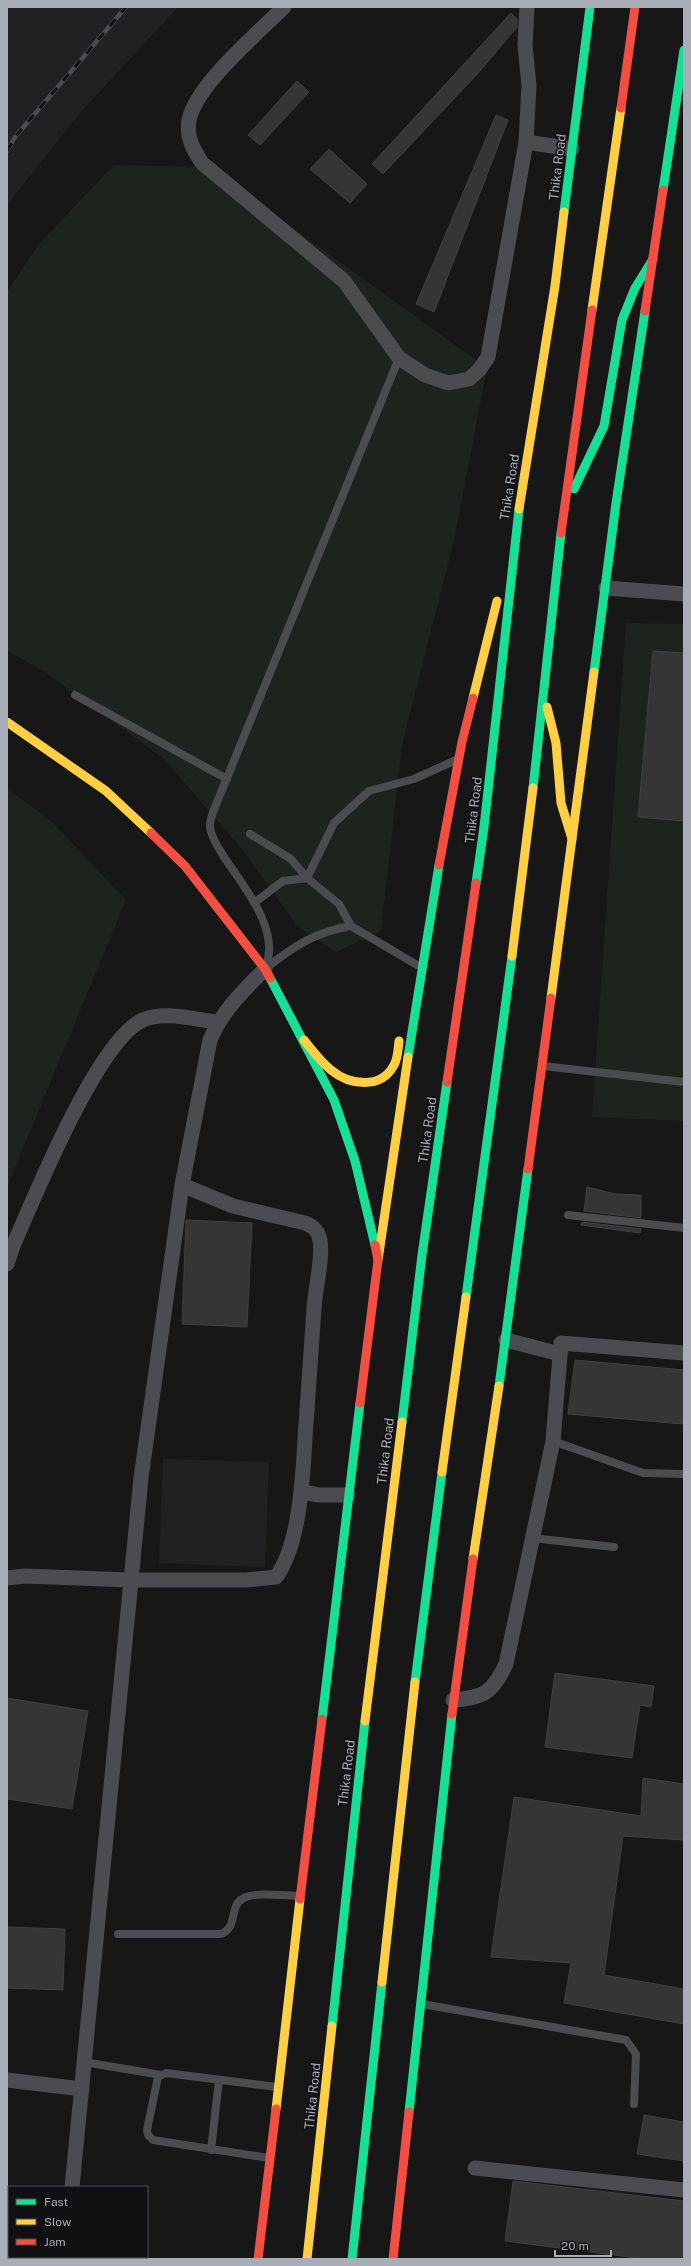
<svg xmlns="http://www.w3.org/2000/svg" width="691" height="2266" viewBox="0 0 691 2266" font-family="'Public Sans',sans-serif">
<style>
.built{fill:#212123}
.green{fill:#1d241e}
.building{fill:#353536;stroke:#3f4043}
.lines{fill:none;stroke-linecap:round;stroke-linejoin:round}
.lane{stroke:#4b4c50;stroke-width:8}
.street{stroke:#4b4c50;stroke-width:15}
.fast{stroke:#16e098;stroke-width:9}
.slow{stroke:#ffcf43;stroke-width:9}
.jam{stroke:#f24e42;stroke-width:9}
.rail-casing{stroke:#4b4c4f;stroke-width:4.5}
.rail{stroke:#111113;stroke-width:3;stroke-dasharray:9;stroke-linecap:butt}
.labels{text-anchor:middle;stroke-width:3;stroke-linejoin:round;paint-order:stroke}
.street-label{font-size:13px;fill:#a8adb8;stroke:#111113}
</style>
<rect width="100%" height="100%" fill="#171717"/>
<g class="built">
<polygon points="7,7 178,7 79,114 7,205"/>
<polygon points="163,1459 269,1462 265,1567 159,1563"/>
</g>
<g class="green">
<polygon points="114,165 208,167 487,368 455,536 402,745 381,931 336,952 298,927 242,849 164,759 45,672 7,651 7,292 39,244"/>
<polygon points="626,623 684,624 684,1121 592,1117"/>
<polygon points="7,788 52,822 126,900 7,1187"/>
</g>
<g class="building">
<polygon points="511,13 517,19 517,27 481,70 383,174 372,164"/>
<polygon points="297,81 309,92 260,145 248,135"/>
<polygon points="496,115 508,120 434,312 416,304"/>
<polygon points="329,149 367,184 350,203 310,169"/>
<polygon points="653,651 684,653 684,821 638,817"/>
<polygon points="587,1187 615,1194 641,1195 641,1218 584,1211"/>
<polygon points="186,1220 252,1223 247,1327 182,1324"/>
<polygon points="582,1222 641,1229 640,1233 581,1225"/>
<polygon points="575,1360 684,1370 683,1424 568,1414"/>
<polygon points="555,1673 654,1686 651,1707 640,1705 632,1758 545,1747"/>
<polygon points="7,1698 88,1711 72,1809 7,1799"/>
<polygon points="643,1778 684,1784 684,1840 623,1836 604,1975 684,1989 684,2024 564,2003 571,1963 491,1957 514,1797 641,1816"/>
<polygon points="7,1927 65,1929 63,1990 7,1988"/>
<polygon points="644,2115 684,2122 684,2161 637,2154"/>
<polygon points="513,2181 684,2201 684,2259 645,2259 505,2241"/>
</g>
<g class="lines">
<g class="lane">
<polyline points="75,695 227,779"/>
<polyline points="250,834 291,859 307,878 339,904 351,926 417,965"/>
<polyline points="254,903 283,881 307,878 334,823 369,791 414,779 456,760"/>
<path d="M266 966C280 929 244 887 224 857 219 848 211 838 210 827 209 823 212 816 213 812L399 358"/>
<path d="M265 969C294 946 315 932 351 926"/>
<polyline points="543,1066 684,1082"/>
<polyline points="568,1215 684,1228"/>
<polyline points="553,1441 643,1473 684,1474"/>
<polyline points="532,1538 614,1547"/>
<path d="M118 1934H221C238 1928 229 1907 242 1899 254 1891 285 1896 300 1896"/>
<polyline points="422,2004 626,2040 636,2054 634,2104"/>
<polyline points="84,2062 161,2075"/>
<polyline points="211,2150 219,2080"/>
<polyline points="269,2158 153,2140 148,2135 147,2130 158,2077 166,2073 277,2087"/>
</g>
<g class="street">
<path d="M284 7C258 33 196 85 189 120 186 137 193 149 202 163L344 281 399 358 425 375 448 383 469 379 479 370 488 357 526 142 529 86 525 45 527 7"/>
<polyline points="526,142 572,149"/>
<polyline points="606,588 684,594"/>
<path d="M7 1264 13 1246C34 1198 98 1039 143 1020 164 1010 196 1020 218 1022"/>
<polyline points="506,1340 560,1354"/>
<polyline points="302,1492 319,1495 348,1495"/>
<path d="M7 1578 25 1576 130 1580H246L276 1577C302 1542 303 1466 306 1424 309 1386 311 1347 314 1309 315 1287 323 1262 320 1240 318 1230 313 1226 305 1223L233 1206 182 1185"/>
<path d="M453 1700C484 1697 492 1694 506 1664L553 1441 561 1343 684 1353"/>
<polyline points="7,2080 82,2089"/>
<polyline points="475,2168 684,2190"/>
<path d="M72 2187 141 1478 182 1185 210 1040C222 1011 243 991 265 969"/>
<polyline points="63,2259 64,2257"/>
</g>
<g class="fast">
<polyline points="663,190 684,50"/>
<polyline points="564,212 590,7"/>
<polyline points="574,489 604,426 622,320 635,288 653,259"/>
<polyline points="594,672 616,503 645,311"/>
<polyline points="533,788 561,533"/>
<polyline points="476,883 484,827 519,509"/>
<polyline points="270,978 334,1100 355,1161 375,1245"/>
<polyline points="408,1057 439,865"/>
<polyline points="466,1297 512,956"/>
<polyline points="499,1386 528,1169"/>
<polyline points="402,1422 422,1255 447,1082"/>
<polyline points="415,1682 442,1472"/>
<polyline points="322,1719 360,1403"/>
<polyline points="332,2026 365,1721"/>
<polyline points="409,2112 452,1714"/>
<polyline points="352,2259 382,1982"/>
</g>
<g class="slow">
<polyline points="592,310 621,108"/>
<polyline points="519,509 555,286 564,212"/>
<polyline points="473,698 497,601"/>
<polyline points="547,707 556,743 561,803 572,839"/>
<polyline points="7,722 106,791 151,833"/>
<polyline points="512,956 533,788"/>
<polyline points="551,998 594,672"/>
<path d="M304 1040C312 1050 320 1061 331 1070 349 1085 381 1090 394 1065 398 1058 398 1049 399 1041"/>
<polyline points="378,1260 408,1057"/>
<polyline points="442,1472 466,1297"/>
<polyline points="473,1559 499,1386"/>
<polyline points="365,1721 402,1422"/>
<polyline points="382,1982 415,1682"/>
<polyline points="276,2109 300,1899"/>
<polyline points="307,2259 332,2026"/>
</g>
<g class="jam">
<polyline points="621,108 635,7"/>
<polyline points="645,311 663,190"/>
<polyline points="561,533 592,310"/>
<polyline points="151,833 185,866 265,969 270,978"/>
<polyline points="439,865 462,742 473,698"/>
<polyline points="447,1082 476,883"/>
<polyline points="528,1169 551,998"/>
<polyline points="360,1403 378,1260 375,1245"/>
<polyline points="452,1714 473,1559"/>
<polyline points="300,1899 322,1719"/>
<polyline points="258,2259 276,2109"/>
<polyline points="393,2259 409,2112"/>
</g>
<g class="rail-casing">
<polyline id="rail" points="7,151 15,137 126,7"/>
</g>
<use href="#rail" class="rail"/>
</g>
<g class="labels">
<g class="street-label">
<text transform="translate(557 167) rotate(-83)" y="5">Thika Road</text>
<text transform="translate(509 487) rotate(-81)" y="5">Thika Road</text>
<text transform="translate(473 810) rotate(-83)" y="5">Thika Road</text>
<text transform="translate(427 1130) rotate(-82)" y="5">Thika Road</text>
<text transform="translate(385 1451) rotate(-83)" y="5">Thika Road</text>
<text transform="translate(346 1773) rotate(-83)" y="5">Thika Road</text>
<text transform="translate(312 2096) rotate(-84)" y="5">Thika Road</text>
</g>
</g>
<rect width="691" height="2266" fill="none" stroke="#a8adb8" stroke-width="16"/>
<rect x="8" y="2186" width="140" height="72" fill="#111113" stroke="#4d4f55"/>
<rect x="16" y="2199" width="20" height="6" fill="#16e098" stroke="#4d4f55"/>
<text x="44" y="2206" font-size="12" fill="#a8adb8">Fast</text>
<rect x="16" y="2219" width="20" height="6" fill="#ffcf43" stroke="#4d4f55"/>
<text x="44" y="2226" font-size="12" fill="#a8adb8">Slow</text>
<rect x="16" y="2239" width="20" height="6" fill="#f24e42" stroke="#4d4f55"/>
<text x="44" y="2246" font-size="12" fill="#a8adb8">Jam</text>
<path d="M555 2250v6h56v-6" fill="none" stroke="#a8adb8" stroke-width="2"/>
<text x="561" y="2250" font-size="12" fill="#a8adb8" stroke="#111113" stroke-width="3" paint-order="stroke">20 m</text>
</svg>
